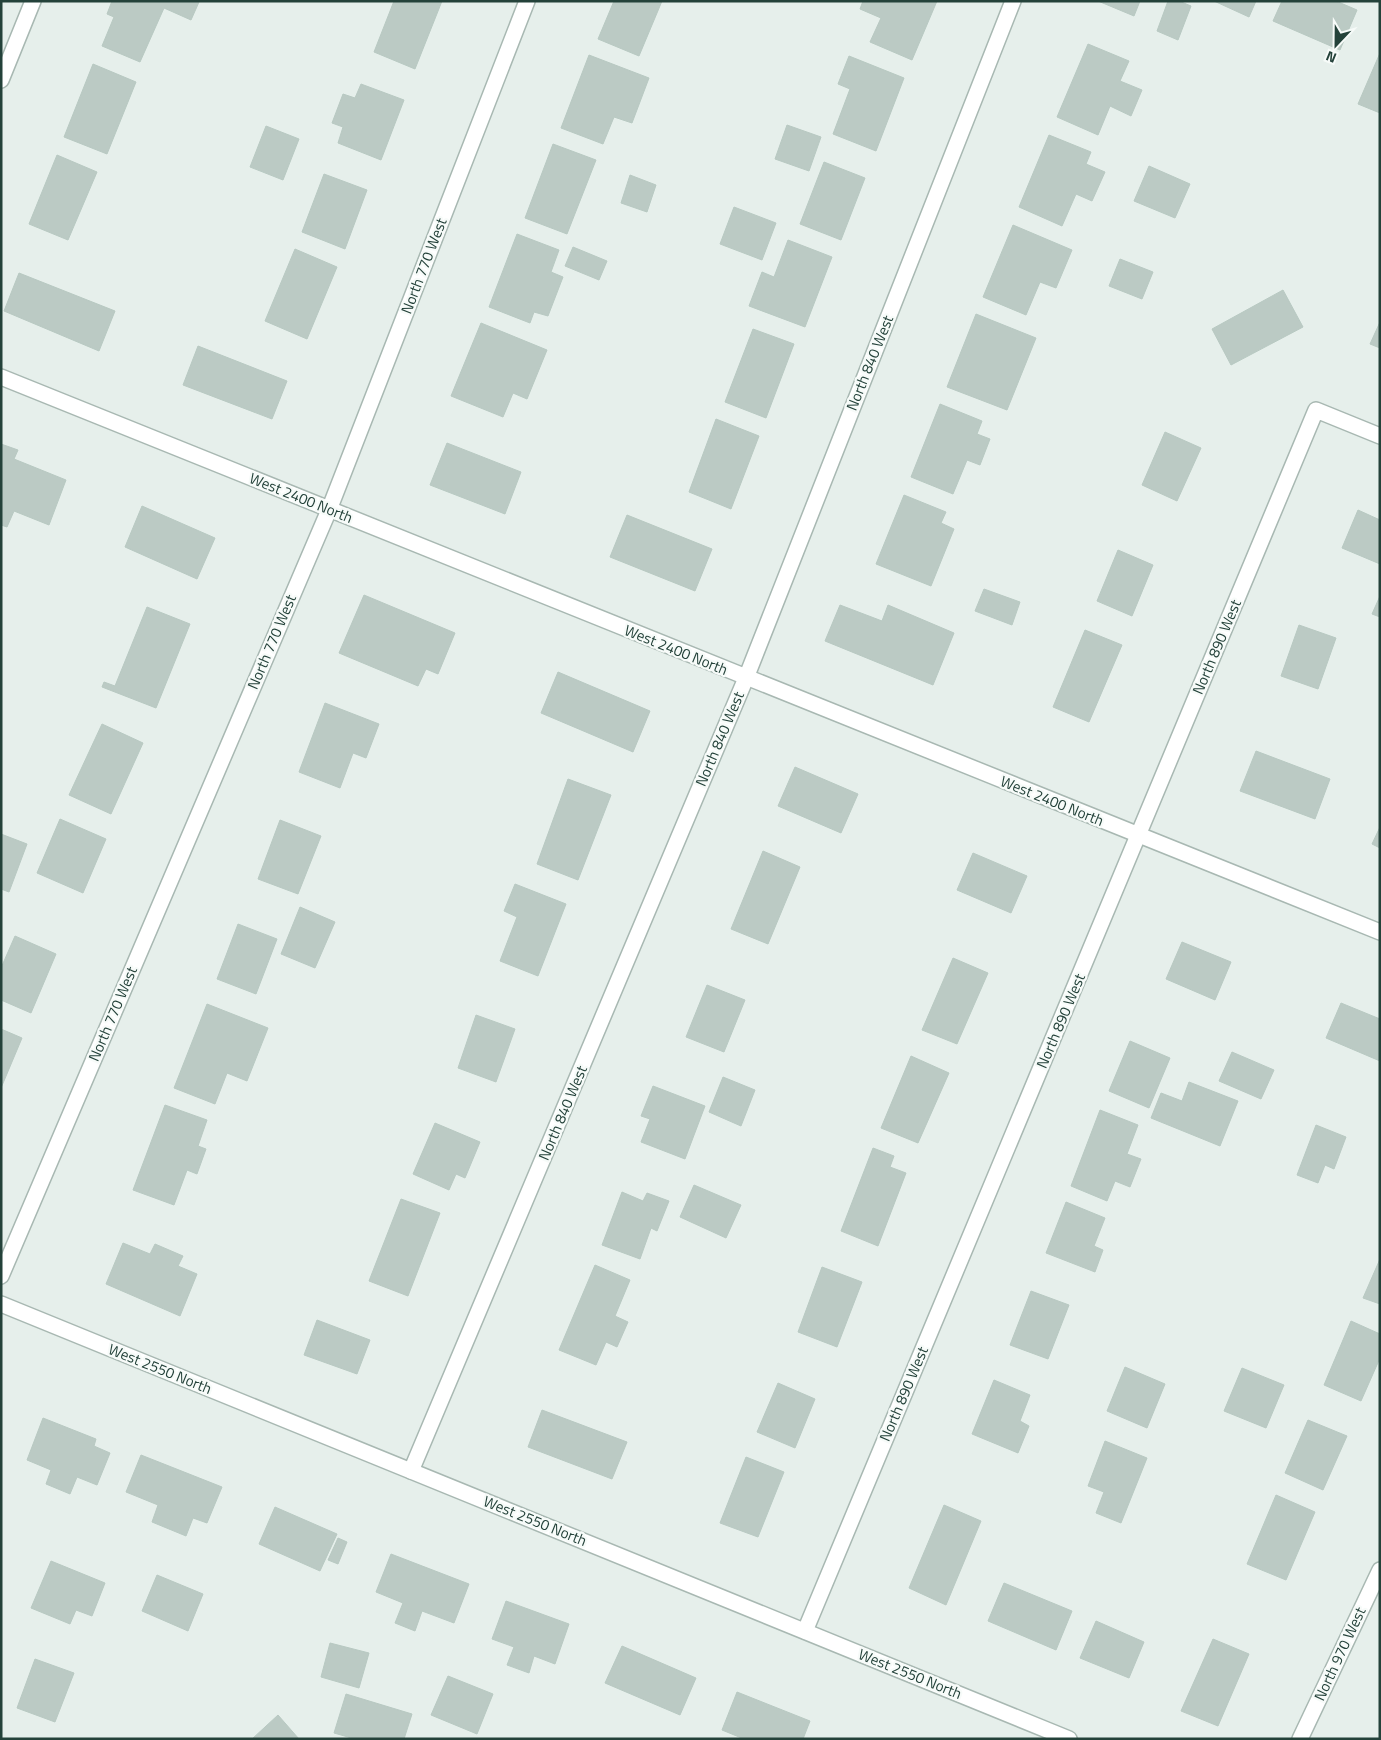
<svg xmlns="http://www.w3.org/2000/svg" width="1381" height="1740" viewBox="0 0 1381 1740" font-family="'Titillium Web',sans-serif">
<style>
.building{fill:#bbcac4;stroke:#b8c9c2}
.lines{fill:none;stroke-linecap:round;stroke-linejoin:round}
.minor-casing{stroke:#a8b8b2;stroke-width:18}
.minor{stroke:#fff;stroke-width:15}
.labels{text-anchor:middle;stroke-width:4.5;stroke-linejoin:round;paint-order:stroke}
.street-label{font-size:15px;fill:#24423a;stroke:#f7fbf9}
</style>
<rect width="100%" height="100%" fill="#e6efeb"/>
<g class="building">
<polygon points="112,1 196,1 199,2 191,20 164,8 140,62 102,46 114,17 107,14"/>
<polygon points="394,1 442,1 415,69 374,52"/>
<polygon points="614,1 662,1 639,56 598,39"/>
<polygon points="863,1 937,1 912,60 870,42 881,18 860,9"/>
<polygon points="1098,1 1140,1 1134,16"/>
<polygon points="1168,1 1179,1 1191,6 1178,40 1157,31"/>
<polygon points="1214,1 1256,1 1249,17"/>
<polygon points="1282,1 1336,1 1357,10 1340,50 1273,21"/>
<polygon points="1088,44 1129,61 1120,81 1142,90 1131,116 1110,106 1098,135 1057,117"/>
<polygon points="1380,53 1380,113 1358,104"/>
<polygon points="589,55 649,78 632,123 614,117 603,144 561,128"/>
<polygon points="849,56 904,78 876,151 833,134 850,89 838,84"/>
<polygon points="93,64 136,82 107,154 64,137"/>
<polygon points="361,84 404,100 381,160 338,143 343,127 332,123 343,94 355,98"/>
<polygon points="787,125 821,137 809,171 775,159"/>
<polygon points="266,126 299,139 283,180 250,167"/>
<polygon points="1049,135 1091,152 1086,164 1105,172 1092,201 1076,194 1062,226 1019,207"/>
<polygon points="553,144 596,160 567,234 525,218"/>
<polygon points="57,155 97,172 68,240 29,224"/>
<polygon points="824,162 865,178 841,240 800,224"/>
<polygon points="1149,166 1190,184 1175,218 1134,201"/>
<polygon points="324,174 367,190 345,249 302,232"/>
<polygon points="630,175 656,185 647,212 621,203"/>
<polygon points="734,207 776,223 762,260 720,244"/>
<polygon points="1013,225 1072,250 1056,288 1040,282 1026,315 983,297"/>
<polygon points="517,234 559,250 551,272 563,277 548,316 534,312 530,323 489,307"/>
<polygon points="788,240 832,257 805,327 749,306 762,272 774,277"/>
<polygon points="573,247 607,261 599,280 565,266"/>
<polygon points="295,249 337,267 307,339 265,321"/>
<polygon points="1120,259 1153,272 1142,299 1109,286"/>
<polygon points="19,273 115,311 99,351 4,311"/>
<polygon points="1283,290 1303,327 1231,365 1212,329"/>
<polygon points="976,314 1036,338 1007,410 947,387"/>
<polygon points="1380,322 1380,348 1370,344"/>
<polygon points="481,323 547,350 527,399 513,393 503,417 451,396"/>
<polygon points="753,329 794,344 766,418 725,402"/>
<polygon points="198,346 287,381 272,419 183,385"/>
<polygon points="940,404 982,421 977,434 990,439 980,465 967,460 953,494 911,477"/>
<polygon points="716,419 759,436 731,509 689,492"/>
<polygon points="1165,432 1201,448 1177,501 1142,485"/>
<polygon points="447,443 521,472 505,514 430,485"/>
<polygon points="1,444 18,450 14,459 66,480 49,525 14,511 7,527 1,525"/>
<polygon points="904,495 946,512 941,523 954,529 931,586 876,564"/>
<polygon points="142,506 215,538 197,579 125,547"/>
<polygon points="1358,510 1380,520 1380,564 1342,548"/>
<polygon points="627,515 712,549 695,591 610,557"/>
<polygon points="1118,550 1153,565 1132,616 1097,601"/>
<polygon points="984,589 1020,602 1012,625 975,611"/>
<polygon points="364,595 455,633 438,674 426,669 418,686 339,653"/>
<polygon points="1380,596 1380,617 1372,614"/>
<polygon points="840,605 882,621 888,605 954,633 933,685 825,641"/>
<polygon points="147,607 190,624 156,708 102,687 104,682 115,686"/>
<polygon points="1299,625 1336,638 1318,689 1281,676"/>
<polygon points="1085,630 1122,645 1089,722 1053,707"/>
<polygon points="558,672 650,711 633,752 541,713"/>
<polygon points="325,703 379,724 366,758 353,753 340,788 299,772"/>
<polygon points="102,724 143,743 111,814 69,795"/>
<polygon points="1256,751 1330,779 1315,819 1240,791"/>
<polygon points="795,767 858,794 841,833 778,806"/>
<polygon points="568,779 611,795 578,880 537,864"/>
<polygon points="60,819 106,839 83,893 37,873"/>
<polygon points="280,820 321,836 298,894 258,879"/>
<polygon points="1380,827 1380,848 1372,844"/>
<polygon points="1,834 27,844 9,892 1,889"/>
<polygon points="763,851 800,867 768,944 731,929"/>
<polygon points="973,853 1027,876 1011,913 957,890"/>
<polygon points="515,884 566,904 538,976 500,961 517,917 504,911"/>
<polygon points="300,907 335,922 315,968 281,954"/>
<polygon points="238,924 277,939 256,994 217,979"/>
<polygon points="15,936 56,954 31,1013 1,1000 1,968"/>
<polygon points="1182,942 1231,962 1215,1000 1166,979"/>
<polygon points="953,958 988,973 957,1044 922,1030"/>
<polygon points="707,985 745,1000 724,1052 686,1037"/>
<polygon points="1341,1003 1380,1019 1380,1061 1326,1038"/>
<polygon points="207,1004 268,1028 247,1081 227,1073 215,1104 174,1088"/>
<polygon points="476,1015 515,1029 496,1082 458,1068"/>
<polygon points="1,1029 22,1038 1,1088"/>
<polygon points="1130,1041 1170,1058 1149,1108 1109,1091"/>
<polygon points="1232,1052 1274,1070 1261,1099 1219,1081"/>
<polygon points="911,1056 949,1073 918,1143 881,1128"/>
<polygon points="723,1077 755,1090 741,1126 709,1112"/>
<polygon points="1189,1082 1238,1101 1220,1146 1151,1118 1161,1093 1182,1101"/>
<polygon points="653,1086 705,1106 685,1159 641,1142 650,1119 641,1116"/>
<polygon points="165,1105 207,1120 198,1146 206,1149 197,1174 187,1170 174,1205 133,1190"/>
<polygon points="1100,1110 1138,1125 1127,1154 1141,1159 1130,1187 1115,1181 1107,1201 1071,1186"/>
<polygon points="435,1123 480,1142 465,1178 456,1174 449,1190 413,1174"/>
<polygon points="1316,1125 1346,1137 1334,1169 1325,1165 1318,1183 1297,1175"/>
<polygon points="873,1148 894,1156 890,1167 906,1173 878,1246 841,1231"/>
<polygon points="694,1185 741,1205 726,1238 680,1217"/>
<polygon points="622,1192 643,1201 647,1193 669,1201 657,1231 651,1228 640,1259 602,1245"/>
<polygon points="401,1199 440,1213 408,1296 369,1281"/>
<polygon points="1066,1202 1105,1218 1094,1246 1103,1250 1095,1272 1046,1253"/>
<polygon points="123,1243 150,1254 155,1244 183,1256 178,1266 197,1274 180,1316 106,1284"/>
<polygon points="1380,1259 1380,1304 1363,1298"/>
<polygon points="595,1265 630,1280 615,1316 628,1322 617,1347 606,1342 596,1365 559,1350"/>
<polygon points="822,1267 862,1282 837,1347 798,1332"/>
<polygon points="1031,1291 1069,1305 1048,1359 1010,1345"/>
<polygon points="317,1320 370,1340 357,1374 304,1355"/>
<polygon points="1351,1321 1380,1334 1380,1358 1361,1401 1324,1385"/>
<polygon points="1125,1367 1165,1384 1147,1428 1107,1411"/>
<polygon points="1242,1368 1284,1385 1266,1428 1224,1411"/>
<polygon points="994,1380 1030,1395 1020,1421 1029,1426 1018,1453 972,1434"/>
<polygon points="778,1383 815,1399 795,1448 757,1432"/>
<polygon points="542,1410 627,1442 612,1479 528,1447"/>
<polygon points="43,1418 96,1439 94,1446 110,1453 97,1485 77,1477 70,1494 46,1484 51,1470 27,1460"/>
<polygon points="1308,1420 1347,1436 1323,1490 1285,1473"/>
<polygon points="1105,1441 1147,1458 1121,1523 1096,1513 1104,1492 1088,1486"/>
<polygon points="141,1455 222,1487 207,1523 193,1518 186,1536 152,1522 158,1505 126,1492"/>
<polygon points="746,1457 784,1472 758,1537 720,1523"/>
<polygon points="1276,1495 1315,1512 1286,1580 1247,1564"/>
<polygon points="944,1505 981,1521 946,1605 909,1588"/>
<polygon points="275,1507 337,1534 320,1571 259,1544"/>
<polygon points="338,1538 347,1542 338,1564 328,1560"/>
<polygon points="391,1554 469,1584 454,1623 422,1611 415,1631 395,1623 403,1603 376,1592"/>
<polygon points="51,1561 105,1583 92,1616 76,1610 70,1624 31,1608"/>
<polygon points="157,1575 203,1594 188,1631 142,1611"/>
<polygon points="1004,1583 1072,1611 1056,1650 988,1621"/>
<polygon points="506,1601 569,1624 555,1664 534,1656 529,1673 507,1665 514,1647 492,1639"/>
<polygon points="1096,1621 1144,1642 1129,1678 1080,1658"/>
<polygon points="1213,1639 1249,1654 1218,1726 1181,1711"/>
<polygon points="330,1643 369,1653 359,1688 321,1677"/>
<polygon points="622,1646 696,1678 680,1715 605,1683"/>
<polygon points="35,1659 74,1673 55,1722 17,1708"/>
<polygon points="448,1676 493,1694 477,1734 431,1715"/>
<polygon points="737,1692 810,1721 803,1739 744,1739 722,1730"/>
<polygon points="346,1694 412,1714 404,1739 355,1739 334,1733"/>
<polygon points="278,1715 299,1739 252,1739"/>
</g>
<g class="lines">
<g class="minor-casing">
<g id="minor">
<polyline points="1,80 33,1"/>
<polyline points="1,377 1380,932"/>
<polyline points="1,1276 329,510 527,1"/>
<polyline points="1,1304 1069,1739"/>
<polyline points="411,1471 746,678 1013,1"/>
<polyline points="805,1631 1316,410 1380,436"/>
<polyline points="1300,1739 1380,1570"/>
</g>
</g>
<use href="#minor" class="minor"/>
</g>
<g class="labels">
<g class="street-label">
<text transform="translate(424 266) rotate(-69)" y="5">North 770 West</text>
<text transform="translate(870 363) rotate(-68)" y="5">North 840 West</text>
<text transform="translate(301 498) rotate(22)" y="5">West 2400 North</text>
<text transform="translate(272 642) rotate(-67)" y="5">North 770 West</text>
<text transform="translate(1217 647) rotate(-67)" y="5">North 890 West</text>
<text transform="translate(676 650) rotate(22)" y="5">West 2400 North</text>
<text transform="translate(720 739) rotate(-67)" y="5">North 840 West</text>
<text transform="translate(1052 801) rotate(22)" y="5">West 2400 North</text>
<text transform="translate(113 1014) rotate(-67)" y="5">North 770 West</text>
<text transform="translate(1061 1021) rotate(-67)" y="5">North 890 West</text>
<text transform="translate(563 1113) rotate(-67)" y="5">North 840 West</text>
<text transform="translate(160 1369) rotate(22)" y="5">West 2550 North</text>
<text transform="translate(904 1394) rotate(-67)" y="5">North 890 West</text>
<text transform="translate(535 1521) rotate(22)" y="5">West 2550 North</text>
<text transform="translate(1340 1654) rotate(-65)" y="5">North 970 West</text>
<text transform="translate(910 1674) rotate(22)" y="5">West 2550 North</text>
</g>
</g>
<rect width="1381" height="1740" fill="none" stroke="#24423a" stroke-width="5"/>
<g transform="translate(1336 45) rotate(202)" stroke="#f7fbf9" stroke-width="4" paint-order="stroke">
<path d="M0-4L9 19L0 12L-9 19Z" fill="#24423a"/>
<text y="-8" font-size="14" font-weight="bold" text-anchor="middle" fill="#24423a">N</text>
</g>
</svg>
